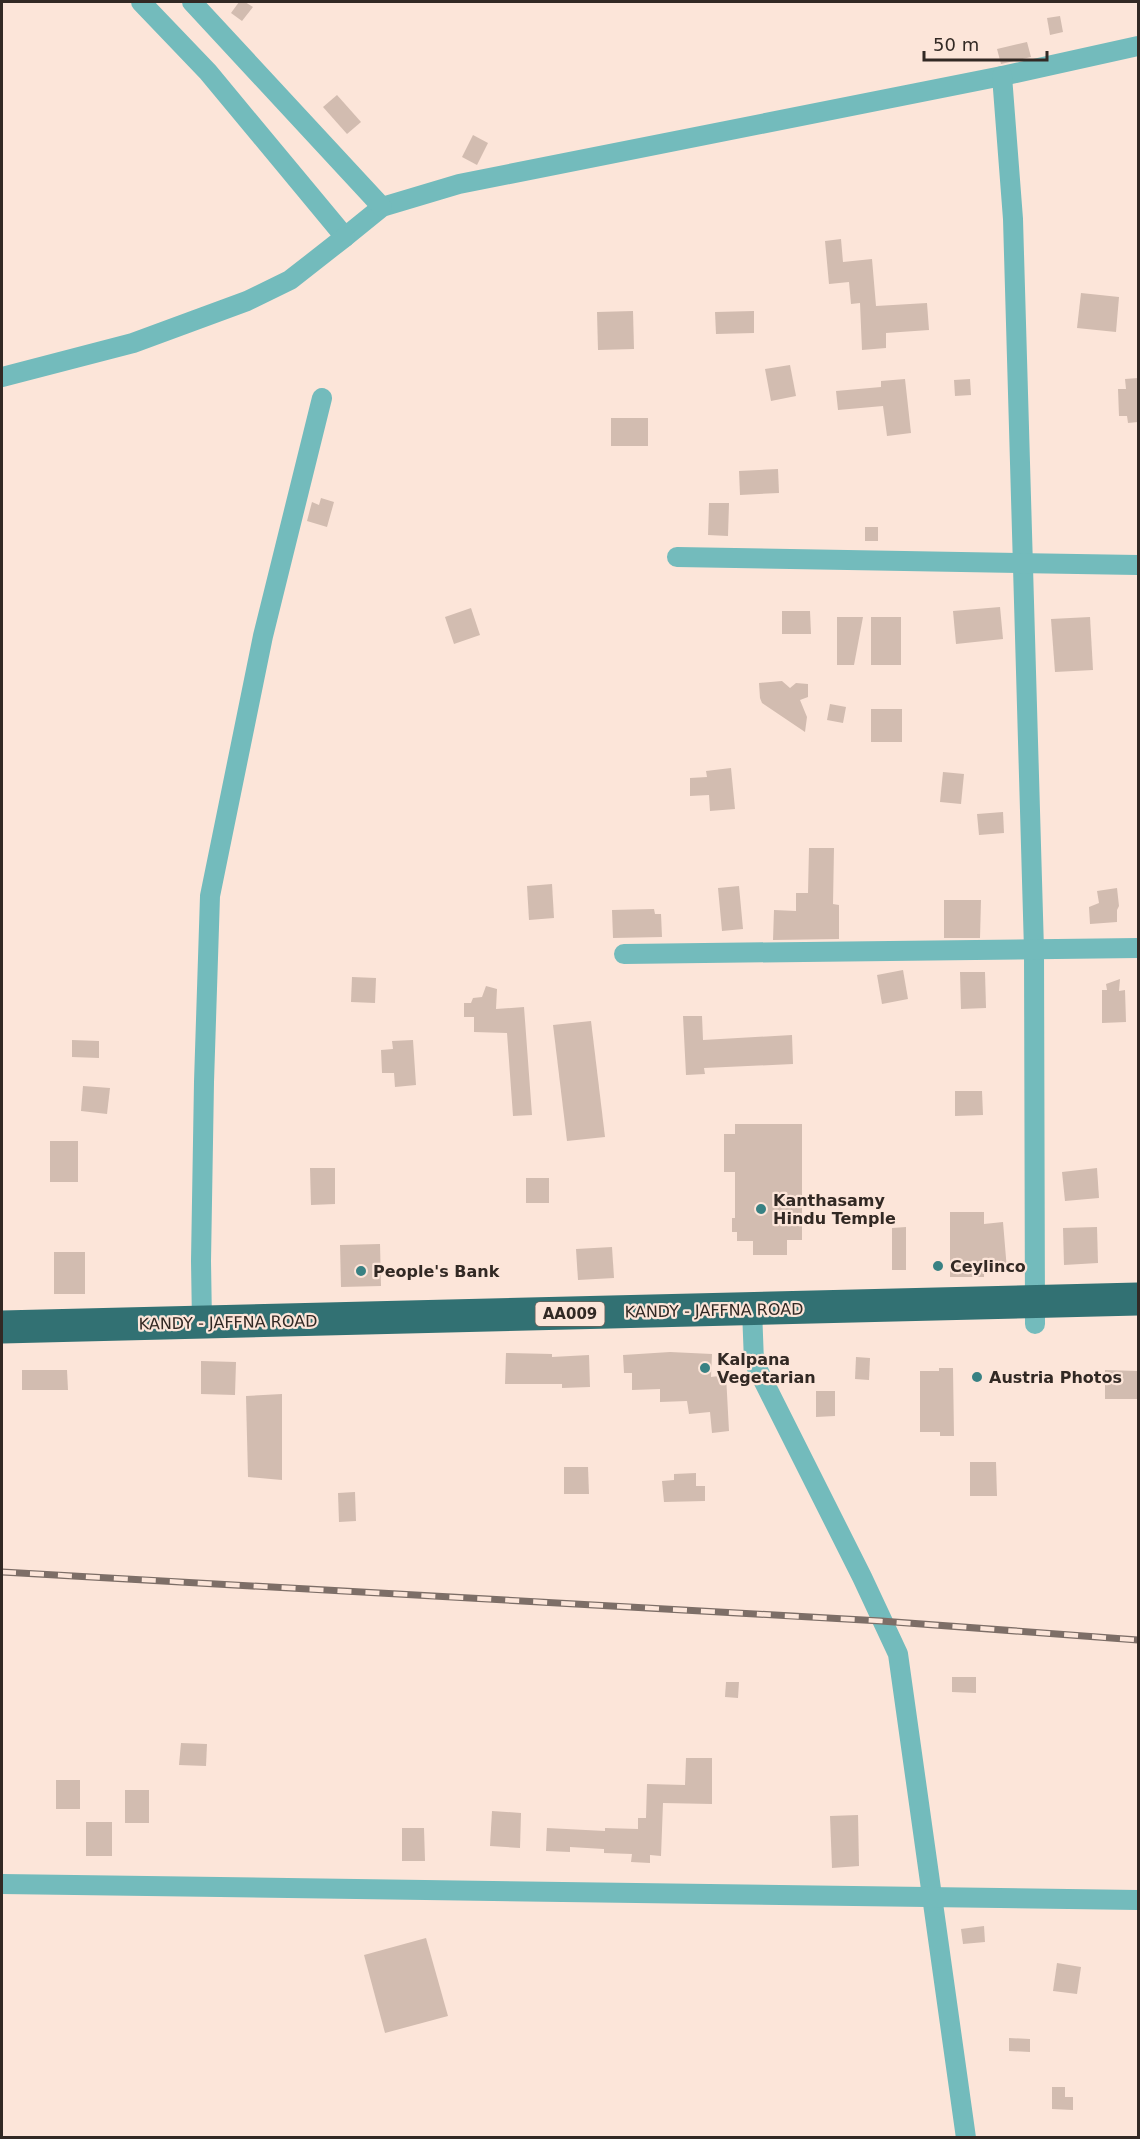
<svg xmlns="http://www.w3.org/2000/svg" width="1140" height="2139" viewBox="0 0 1140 2139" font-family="'DejaVu Sans',sans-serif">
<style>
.building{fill:#d2bcb0}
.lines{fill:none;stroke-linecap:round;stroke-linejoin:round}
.street{stroke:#73bbbc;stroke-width:20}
.highway{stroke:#327173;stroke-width:33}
.rail-casing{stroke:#7d6e67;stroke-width:7}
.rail{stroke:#fce5d9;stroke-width:4.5;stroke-dasharray:14;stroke-linecap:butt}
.poi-dot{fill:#388183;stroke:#fce5d9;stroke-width:2}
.labels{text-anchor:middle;stroke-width:4.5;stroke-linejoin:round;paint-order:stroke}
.shield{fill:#fce5d9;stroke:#6f615a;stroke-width:1.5}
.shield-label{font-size:15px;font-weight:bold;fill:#322924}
.poi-label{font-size:16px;font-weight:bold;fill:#322924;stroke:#fce5d9;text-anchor:start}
.street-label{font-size:16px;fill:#322924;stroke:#fce5d9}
</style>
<rect width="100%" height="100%" fill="#fce5d9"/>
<g class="building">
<polygon points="239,2 245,2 253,7 242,21 231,13"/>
<polygon points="1060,16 1063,32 1050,35 1047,18"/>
<polygon points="1027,42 1031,57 1001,64 997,49"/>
<polygon points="337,95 361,122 347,134 323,107"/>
<polygon points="473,135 488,143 477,165 462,157"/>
<polygon points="841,239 843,262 872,259 876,306 927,303 929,330 886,333 886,348 862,350 860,303 851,304 849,282 829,284 825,241"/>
<polygon points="1081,293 1119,297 1116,332 1077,328"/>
<polygon points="633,311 634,349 598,350 597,312"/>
<polygon points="754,311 754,333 716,334 715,312"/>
<polygon points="790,365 796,396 771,401 765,369"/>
<polygon points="1138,378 1138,422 1128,423 1127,416 1119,416 1118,389 1126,389 1125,379"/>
<polygon points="905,379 911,433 887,436 883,406 838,410 836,391 881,387 881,381"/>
<polygon points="970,379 971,395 955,396 954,380"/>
<rect x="611" y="418" width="37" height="28"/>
<polygon points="778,469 779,493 740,495 739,471"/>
<polygon points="321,498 334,502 327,527 307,521 312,502 319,505"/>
<polygon points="709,503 729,503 728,536 708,535"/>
<rect x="865" y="527" width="13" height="14"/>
<polygon points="1000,607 1003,639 956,644 953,611"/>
<polygon points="471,608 480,635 454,644 445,617"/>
<polygon points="782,611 810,611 811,634 782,634"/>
<polygon points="837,617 863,617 854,665 837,665"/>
<rect x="871" y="617" width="30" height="48"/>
<polygon points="1090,617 1093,670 1055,672 1051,619"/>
<polygon points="782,681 790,688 796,683 808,684 808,697 800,700 807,717 805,732 762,703 760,698 759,683"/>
<polygon points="830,704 846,707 843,723 827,720"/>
<rect x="871" y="709" width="31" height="33"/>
<polygon points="731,768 735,809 710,811 709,795 690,796 690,778 707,777 706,771"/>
<polygon points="943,772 964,774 961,804 940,802"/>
<polygon points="1003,812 1004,833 979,835 977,814"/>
<polygon points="809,848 834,848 833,904 839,905 839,939 773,940 774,910 796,911 796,893 808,893"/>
<polygon points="552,884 554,918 529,920 527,886"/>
<polygon points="739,886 743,929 722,931 718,888"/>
<polygon points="1117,888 1119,906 1117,910 1117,922 1090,924 1089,907 1099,903 1097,891"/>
<polygon points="944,900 981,900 980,938 944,938"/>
<polygon points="654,909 655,914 661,914 662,937 613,938 612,910"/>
<polygon points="903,970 908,999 882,1004 877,975"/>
<polygon points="960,972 985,972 986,1008 961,1009"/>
<polygon points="352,977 376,978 375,1003 351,1002"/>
<polygon points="1120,979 1119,991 1125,990 1126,1022 1102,1023 1102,990 1107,990 1106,984"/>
<polygon points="486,986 497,989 496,1009 524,1007 532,1115 513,1116 507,1033 474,1032 474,1017 464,1017 464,1003 471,1003 473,998 482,997"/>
<polygon points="683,1016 702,1016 703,1040 792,1035 793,1064 704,1068 705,1074 686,1075"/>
<polygon points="591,1021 605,1137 567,1141 553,1025"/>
<polygon points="72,1040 99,1041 99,1058 72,1057"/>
<polygon points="413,1040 416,1085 395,1087 394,1073 382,1073 381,1050 393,1049 392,1041"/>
<polygon points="83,1086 110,1088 107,1114 81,1111"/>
<polygon points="955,1091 982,1091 983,1115 955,1116"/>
<polygon points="735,1124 802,1124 802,1240 787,1240 787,1255 753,1255 753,1241 737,1241 737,1232 732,1232 732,1218 735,1218 735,1172 724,1172 724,1134 735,1134"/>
<rect x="50" y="1141" width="28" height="41"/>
<polygon points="310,1168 335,1168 335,1204 311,1205"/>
<polygon points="1097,1168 1099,1198 1065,1201 1062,1172"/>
<rect x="526" y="1178" width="23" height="25"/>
<polygon points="950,1212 984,1212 984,1224 1003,1222 1007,1270 984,1272 984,1277 950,1277"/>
<polygon points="906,1227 906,1270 892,1270 892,1228"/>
<polygon points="1097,1227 1098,1263 1064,1265 1063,1228"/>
<polygon points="380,1244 381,1286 341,1287 340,1245"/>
<polygon points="612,1247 614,1278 578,1280 576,1249"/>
<rect x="54" y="1252" width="31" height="42"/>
<polygon points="670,1352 712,1354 711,1377 726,1375 729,1431 712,1433 710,1412 689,1414 687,1401 660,1402 660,1389 632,1390 632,1373 624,1373 623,1355"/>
<polygon points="506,1353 552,1354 552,1357 589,1355 590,1387 562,1388 562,1384 505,1384"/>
<polygon points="856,1357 870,1358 869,1380 855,1379"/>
<polygon points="201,1361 236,1362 235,1395 201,1394"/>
<polygon points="939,1368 953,1368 954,1436 940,1436 940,1432 920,1432 920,1371 939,1371"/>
<polygon points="22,1370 67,1370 68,1390 22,1390"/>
<polygon points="1105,1370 1138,1371 1138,1399 1105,1399"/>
<polygon points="816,1391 835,1391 835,1416 816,1417"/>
<polygon points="282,1394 282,1480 248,1477 246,1396"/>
<polygon points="970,1462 996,1462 997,1496 970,1496"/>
<polygon points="564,1467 588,1467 589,1494 564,1494"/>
<polygon points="696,1473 696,1486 705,1486 705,1501 664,1502 662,1481 674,1480 674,1474"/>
<polygon points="355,1492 356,1521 339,1522 338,1493"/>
<polygon points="952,1677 976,1677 976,1693 952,1692"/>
<polygon points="726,1682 739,1682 738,1698 725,1697"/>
<polygon points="181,1743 207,1744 206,1766 179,1765"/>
<polygon points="686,1758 712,1758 712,1804 663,1803 661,1856 650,1855 650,1863 631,1862 632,1854 604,1853 604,1849 570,1847 570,1852 546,1851 547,1828 605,1831 605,1828 638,1829 638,1818 646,1818 647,1784 685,1785"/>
<rect x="56" y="1780" width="24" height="29"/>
<rect x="125" y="1790" width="24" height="33"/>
<polygon points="492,1811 521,1813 520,1848 490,1846"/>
<polygon points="858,1815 859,1866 832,1868 830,1816"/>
<rect x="86" y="1822" width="26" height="34"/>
<polygon points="402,1828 424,1828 425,1861 402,1861"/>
<polygon points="984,1926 985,1942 963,1944 961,1929"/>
<polygon points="426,1938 448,2016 385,2033 364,1955"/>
<polygon points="1057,1963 1081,1967 1077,1994 1053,1991"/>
<polygon points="1009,2038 1030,2039 1030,2052 1009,2051"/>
<polygon points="1052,2087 1065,2087 1065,2097 1073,2097 1073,2110 1052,2109"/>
</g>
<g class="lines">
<g class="street">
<polyline points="141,2 208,72 345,237 382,207 459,184 1002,76 1138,46"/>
<polyline points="192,2 382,207"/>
<polyline points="1002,76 1013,219 1034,950 1035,1324"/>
<polyline points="2,377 133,343 247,301 290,280 345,237"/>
<polyline points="677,557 1138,565"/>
<polyline points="624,954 1138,948"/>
<polyline points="752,1309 754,1362 862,1577 898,1654 966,2138"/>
<polyline points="202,1323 201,1261 204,1082 210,896 263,636 322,398"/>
<polyline points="2,1884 1138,1900"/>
</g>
<polyline class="highway" points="2,1327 1138,1299"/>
<g class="rail-casing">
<polyline id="rail" points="2,1572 881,1621 1138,1640"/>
</g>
<use href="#rail" class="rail"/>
</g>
<g class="poi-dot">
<circle cx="761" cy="1209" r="6"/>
<circle cx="938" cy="1266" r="6"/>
<circle cx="361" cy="1271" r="6"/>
<circle cx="705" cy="1368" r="6"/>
<circle cx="977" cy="1377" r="6"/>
</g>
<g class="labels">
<rect class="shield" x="535.5" y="1302" width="69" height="24" rx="4.5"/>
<g class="shield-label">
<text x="570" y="1319">AA009</text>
</g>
<g class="poi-label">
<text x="773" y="1206">Kanthasamy<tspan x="773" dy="18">Hindu Temple</tspan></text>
<text x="950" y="1272">Ceylinco</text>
<text x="373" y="1277">People's Bank</text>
<text x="717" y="1365">Kalpana<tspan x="717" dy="18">Vegetarian</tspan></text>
<text x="989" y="1383">Austria Photos</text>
</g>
<g class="street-label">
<text transform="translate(714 1310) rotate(-1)" y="6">KANDY - JAFFNA ROAD</text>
<text transform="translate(228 1322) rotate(-1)" y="6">KANDY - JAFFNA ROAD</text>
</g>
</g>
<rect width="1140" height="2139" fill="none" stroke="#322924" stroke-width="6"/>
<path d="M924 51v9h123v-9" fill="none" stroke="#322924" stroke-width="3"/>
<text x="933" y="51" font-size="18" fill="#322924" stroke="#fce5d9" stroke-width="4.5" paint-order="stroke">50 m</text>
</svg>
